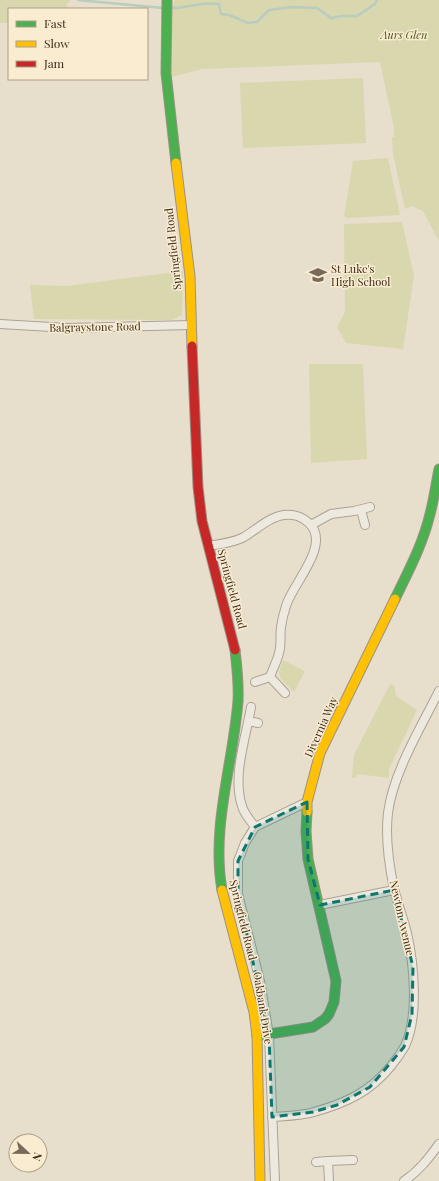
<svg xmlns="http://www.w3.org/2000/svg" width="439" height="1181" viewBox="0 0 439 1181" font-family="'Playfair Display',serif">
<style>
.green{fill:#d9d7ad}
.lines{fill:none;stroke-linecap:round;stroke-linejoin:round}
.stream{stroke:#b8ccbf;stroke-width:2.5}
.street-casing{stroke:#aca395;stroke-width:10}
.fast-casing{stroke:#9c9285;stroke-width:11}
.slow-casing{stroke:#9c9285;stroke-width:11}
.jam-casing{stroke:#9c9285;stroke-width:11}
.street{stroke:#eee9df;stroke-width:8}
.fast{stroke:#4caf50;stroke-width:9}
.slow{stroke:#ffc107;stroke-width:9}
.jam{stroke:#c62828;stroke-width:9}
.marked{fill:#0f766e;fill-opacity:0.2;stroke:#0f766e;stroke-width:3;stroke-dasharray:8 5;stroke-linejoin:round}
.labels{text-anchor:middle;stroke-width:3;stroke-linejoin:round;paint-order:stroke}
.park-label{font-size:11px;font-style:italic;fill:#4e5a21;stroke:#f9ecd1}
.street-label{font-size:11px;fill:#3c2a1c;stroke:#f9ecd1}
.poi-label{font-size:11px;fill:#3c2a1c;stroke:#f9ecd1;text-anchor:start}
</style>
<rect width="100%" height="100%" fill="#e7decc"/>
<g class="green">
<polygon points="0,0 71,0 67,4 67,9 9,9 9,23 0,23"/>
<polygon points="175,0 439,0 439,241 423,211 412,206 405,209 393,154 392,137 394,137 394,128 380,62 202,69 172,77 172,6"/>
<polygon points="363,78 366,143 243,148 240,83"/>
<polygon points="388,158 400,215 347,218 344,216 353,161"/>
<polygon points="402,222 414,276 403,349 346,343 337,327 345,312 344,224"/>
<polygon points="183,271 182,315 171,320 34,319 30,285 67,286"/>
<polygon points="309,364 363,364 367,459 311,463"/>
<polygon points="283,660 305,671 294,692 280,678 279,672"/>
<polygon points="390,684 394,685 396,696 417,710 389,769 389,778 358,774 355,778 352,778 354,755"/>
</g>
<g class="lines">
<g class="stream">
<polyline points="78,0 163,8"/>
<path d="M170 8C187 9 200 1 219 4L221 14 229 15 248 23 257 22 269 10 292 7 317 8 331 18 341 16H357L375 4 377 0"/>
</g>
<g class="street-casing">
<g id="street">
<polyline points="0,324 68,328 191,325"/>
<polyline points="361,510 365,525"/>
<polyline points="311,525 331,514 354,511 370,507"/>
<path d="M208 546C220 544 233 543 244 537 256 530 269 517 284 515 294 514 301 516 309 523 332 545 292 584 286 606 284 612 282 620 281 627 280 634 281 641 280 648 279 658 273 668 270 677L255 682"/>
<polyline points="270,677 285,693"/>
<path d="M251 707C246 738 232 775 242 806 244 814 251 821 255 827"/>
<polyline points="249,721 258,723"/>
<polyline points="320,905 394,890"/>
<path d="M272 1117C286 1116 301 1116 314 1112 346 1103 370 1092 391 1066 396 1060 401 1053 405 1046 419 1016 414 964 407 933 403 918 398 904 394 889 389 865 385 838 388 813 393 773 421 727 439 691"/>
<polyline points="316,1162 328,1161"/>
<polyline points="275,1181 269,1035 260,981 238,894 238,861 245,843 255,827 307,802"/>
<polyline points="329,1181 328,1161 353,1160"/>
<path d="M404 1181C419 1171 429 1158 439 1144"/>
</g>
</g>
<g class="fast-casing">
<g id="fast">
<polyline points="167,0 166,73 176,163"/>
<path d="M395 599C408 572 423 544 430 514 434 499 436 484 439 469"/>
<path d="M222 890C211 827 233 764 238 701 239 684 237 667 235 650"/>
<polyline points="257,1036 313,1027 325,1019 329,1014 334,1002 336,981 308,859 306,831 307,812"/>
</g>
</g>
<g class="slow-casing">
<g id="slow">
<polyline points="176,163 190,276 192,346"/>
<polyline points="307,812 307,802 320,753 395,599"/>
<polyline points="222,890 254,1012 257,1036 260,1181"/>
</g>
</g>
<g class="jam-casing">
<polyline id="jam" points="192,346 198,487 202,521 235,650"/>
</g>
<use href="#street" class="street"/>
<use href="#fast" class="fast"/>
<use href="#slow" class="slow"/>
<use href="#jam" class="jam"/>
</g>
<path class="marked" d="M307 802 308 859 320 905 394 890 413 967 412 1014 404 1047 370 1087 337 1105 313 1112 272 1117 269 1035 238 894V861L255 827Z"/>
<defs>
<g id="school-bare" transform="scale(1.38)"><path d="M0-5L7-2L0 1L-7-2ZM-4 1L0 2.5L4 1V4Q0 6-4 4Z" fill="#78695a" stroke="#f9ecd1" stroke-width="2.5" paint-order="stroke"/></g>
</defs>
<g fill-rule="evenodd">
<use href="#school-bare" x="318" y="275"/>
</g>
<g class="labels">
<g class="park-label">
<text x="404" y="39">Aurs Glen</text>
</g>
<g class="street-label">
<text transform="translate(173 249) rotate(-96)" y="4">Springfield Road</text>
<text transform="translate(95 327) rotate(-1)" y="4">Balgraystone Road</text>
<text transform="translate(232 589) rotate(75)" y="4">Springfield Road</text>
<text transform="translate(321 727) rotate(-66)" y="4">Divernia Way</text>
<text transform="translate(402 918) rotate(77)" y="4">Newton Avenue</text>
<text transform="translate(243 920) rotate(76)" y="4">Springfield Road</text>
<text transform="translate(263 1008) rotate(81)" y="4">Oakbank Drive</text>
</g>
<g class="poi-label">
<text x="331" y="273">St Luke's<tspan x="331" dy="13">High School</tspan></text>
</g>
</g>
<rect x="8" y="8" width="140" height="72" fill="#f9ecd1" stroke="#ad9e89"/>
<rect x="16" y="21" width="20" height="6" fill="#4caf50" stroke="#ad9e89"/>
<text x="44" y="28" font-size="12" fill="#3c2a1c">Fast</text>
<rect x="16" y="41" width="20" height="6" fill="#ffc107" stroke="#ad9e89"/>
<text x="44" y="48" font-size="12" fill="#3c2a1c">Slow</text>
<rect x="16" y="61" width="20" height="6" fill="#c62828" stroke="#ad9e89"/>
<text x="44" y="68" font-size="12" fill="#3c2a1c">Jam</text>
<g transform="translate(28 1153) rotate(112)"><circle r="19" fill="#f9ecd1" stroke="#ad9e89"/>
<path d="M0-3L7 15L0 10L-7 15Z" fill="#78695a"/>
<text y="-6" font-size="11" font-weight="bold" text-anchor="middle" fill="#3c2a1c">N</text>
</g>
</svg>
